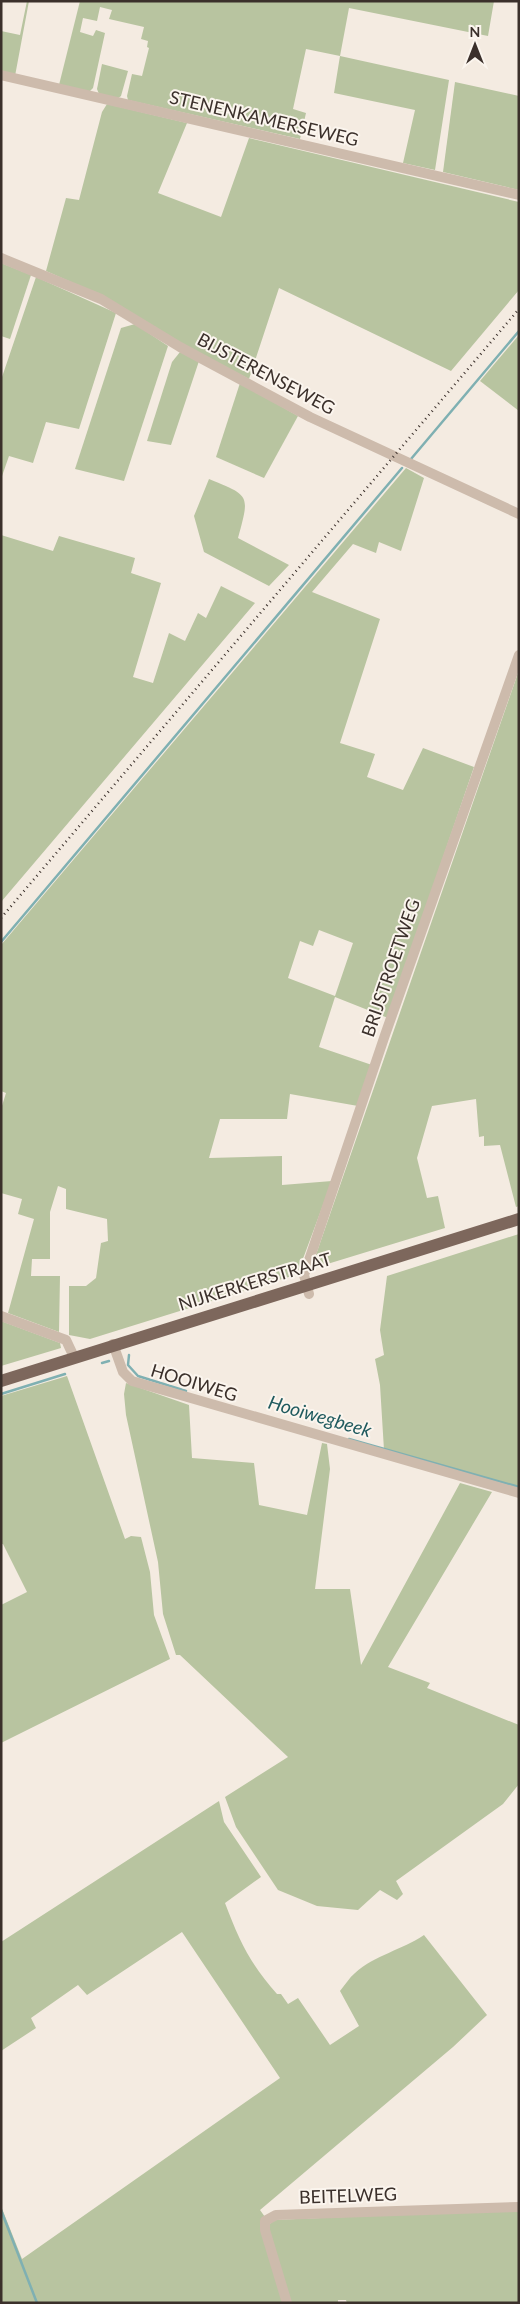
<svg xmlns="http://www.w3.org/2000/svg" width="520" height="2304" viewBox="0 0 520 2304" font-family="Lato,sans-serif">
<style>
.green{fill:#b8c4a0;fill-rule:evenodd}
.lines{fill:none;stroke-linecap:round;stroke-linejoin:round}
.stream{stroke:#7fb0b2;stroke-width:2.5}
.minor{stroke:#cdbbac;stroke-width:10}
.primary{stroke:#7d675c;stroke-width:12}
.rail{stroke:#3b302b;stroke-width:2.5;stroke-dasharray:1 4;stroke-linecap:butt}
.labels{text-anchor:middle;stroke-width:4;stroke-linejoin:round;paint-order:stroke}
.street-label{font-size:18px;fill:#3b302b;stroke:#fbf5ee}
.water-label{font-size:19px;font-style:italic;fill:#1f5a5e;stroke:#fbf5ee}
</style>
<rect width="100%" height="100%" fill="#f4ebe1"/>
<g class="green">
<polygon points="27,1 29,1 15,76 1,72 1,31 20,35"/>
<polygon points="80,1 494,1 488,36 349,8 340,56 449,80 435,170 403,163 415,110 334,93 340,56 306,49 293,109 306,113 300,139 128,100 127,96 132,74 142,76 149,48 147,47 148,41 141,39 144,27 109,19 112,10 100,7 97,21 83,18 80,32 93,36 96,30 105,33 93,88 89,92 59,85"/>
<polygon points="102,64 128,71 121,96 117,99 99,94 97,89"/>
<polygon points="455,82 519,96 519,190 443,172"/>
<polygon points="107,104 187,123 158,193 221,217 249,138 519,202 519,290 451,371 279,288 249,379 177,342 105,297 46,271 66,198 79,200 102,112"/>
<polygon points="1,263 31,275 10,339 1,336"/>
<polygon points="36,277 116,313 79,429 46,422 33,463 9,456 1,479 1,380"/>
<polygon points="135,324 168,346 124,481 75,469 121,328"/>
<polygon points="519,335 519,411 480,381"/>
<polygon points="180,352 199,361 171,445 147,441 172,362"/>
<polygon points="240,383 298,416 264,478 216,457"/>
<path d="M406 468 424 478 401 551 379 542 376 553 353 544 312 592 380 619 340 743 375 754 367 777 403 790 423 748 474 767 388 1018 335 997 319 1047 372 1065 358 1106 290 1094 287 1119H220L209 1158 282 1156V1185L332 1181 298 1272 295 1275 90 1339 69 1335V1286H86L96 1278 101 1243 108 1241 107 1219 66 1209V1189L58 1186 50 1212V1259H32L31 1276H60L59 1332 8 1313 34 1219 18 1214 22 1199 1 1193V1109L6 1093 1 1091V945ZM319 930 353 943 335 996 288 978 300 941 313 946Z"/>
<path d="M209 479C250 496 250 494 238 538L289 565 269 586 204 552 194 516Z"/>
<polygon points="1,535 53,551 59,536 135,558 131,573 161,583 133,677 153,683 169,633 185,641 198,613 206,618 221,586 255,603 1,902"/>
<polygon points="519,670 519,1206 516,1207 500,1145 484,1146 484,1136 479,1137 476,1099 432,1106 417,1158 427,1198 438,1196 445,1228 311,1269"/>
<polygon points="519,1234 519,1488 384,1450 380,1385 375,1359 384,1355 380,1330 387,1276"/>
<polygon points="1,1321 60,1343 61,1348 1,1366"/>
<polygon points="67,1376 125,1539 131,1536 141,1537 150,1572 154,1615 170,1659 1,1743 1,1605 27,1592 3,1544 1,1544 1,1396"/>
<polygon points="126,1383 189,1405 192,1458 254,1463 259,1505 307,1515 322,1443 327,1444 330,1469 315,1589 350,1589 361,1665 460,1483 492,1492 388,1667 430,1683 427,1688 519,1725 519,1784 503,1804 396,1881 403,1894 397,1900 380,1890 358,1910 317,1906 278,1890 236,1827 225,1797 288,1757 180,1655 176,1655 163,1614 158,1562 126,1415 124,1394"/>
<path d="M219 1801 224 1822 261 1877 225 1903C239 1940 250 1964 277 1994H281L288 2004 298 1998 330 2045 359 2026 340 1991C345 1985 349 1978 355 1973 375 1955 402 1950 424 1935L487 2015 453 2047 260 2210 265 2217 283 2303H1V2206L22 2259 280 2078 182 1932 87 1995 78 1985 31 2018 36 2028 1 2051V1942Z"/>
<polygon points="519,2210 519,2303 347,2303 346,2300 338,2300 338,2303 291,2303 268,2228 272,2220"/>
</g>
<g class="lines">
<g class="stream">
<polyline points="411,459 519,331"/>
<polyline points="1,942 402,468"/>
<polyline points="129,1355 128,1365 138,1376 186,1391"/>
<polyline points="102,1363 109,1361"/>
<polyline points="1,1394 65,1374"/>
<polyline points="349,1439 519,1487"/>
<polyline points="1,2210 37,2303"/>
</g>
<g class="minor">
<polyline points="1,75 519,195"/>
<polyline points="1,258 101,299 180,347 310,417 519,514"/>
<polyline points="309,1294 304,1275 385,1035 519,655"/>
<polyline points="1,1316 66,1340 74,1357"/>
<polyline points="113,1344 123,1372 132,1381 519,1493"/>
<polyline points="287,2303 265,2230 265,2221 276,2215 519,2207"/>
</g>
<polyline class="primary" points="1,1381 519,1219"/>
<polyline class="rail" points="1,918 519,309"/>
</g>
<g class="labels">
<g class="street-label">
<text transform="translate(264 119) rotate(13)" y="6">STENENKAMERSEWEG</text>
<text transform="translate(266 374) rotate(28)" y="6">BIJSTERENSEWEG</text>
<text transform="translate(391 968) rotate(-71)" y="6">BRIJSTROETWEG</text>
<text transform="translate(255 1282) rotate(-17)" y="6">NIJKERKERSTRAAT</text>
<text transform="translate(194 1383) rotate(17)" y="6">HOOIWEG</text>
<text transform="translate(348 2196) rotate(-2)" y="6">BEITELWEG</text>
</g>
<g class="water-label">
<text transform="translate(320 1416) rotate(16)" y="7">Hooiwegbeek</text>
</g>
</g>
<rect width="520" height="2304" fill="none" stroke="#3b302b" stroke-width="5"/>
<g transform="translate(475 45)" stroke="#fbf5ee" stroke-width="4" paint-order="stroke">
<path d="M0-4L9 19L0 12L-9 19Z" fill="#3b302b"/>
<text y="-8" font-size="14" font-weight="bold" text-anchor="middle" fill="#3b302b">N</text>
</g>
</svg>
